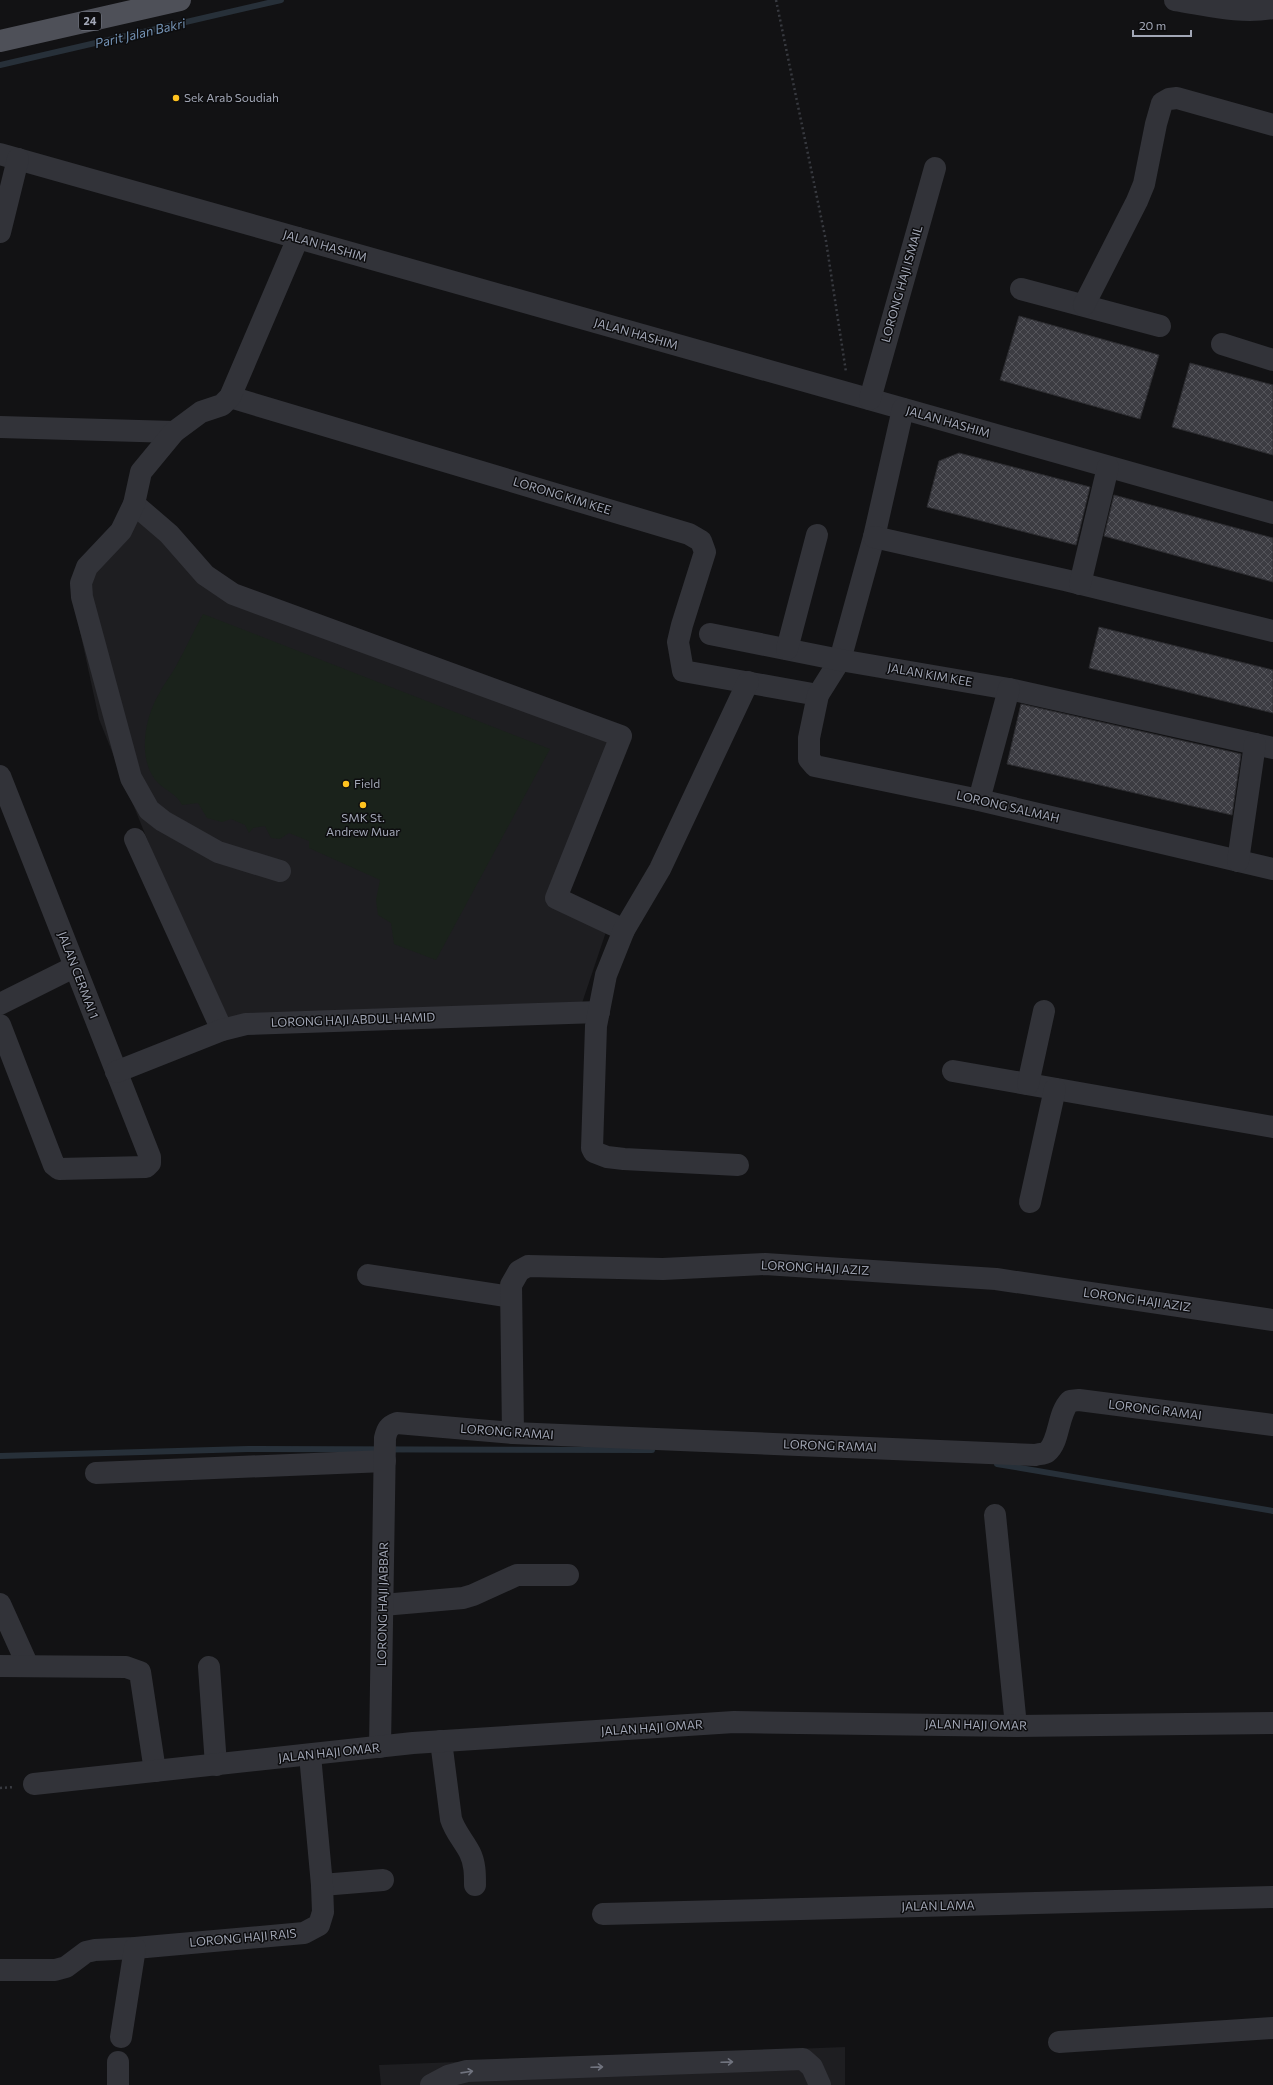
<svg xmlns="http://www.w3.org/2000/svg" width="1273" height="2085" viewBox="0 0 1273 2085" font-family="Commissioner,sans-serif">
<style>
.built{fill:#1e1e21}
.park{fill:#1a221b}
.lines{fill:none;stroke-linecap:round;stroke-linejoin:round}
.stream{stroke:#273039;stroke-width:6}
.building{fill:url(#building-cross-hatch);stroke:#2c2c30}
.path{stroke:#383a40;stroke-width:2.5;stroke-dasharray:2 3;stroke-linecap:butt}
.minor{stroke:#323339;stroke-width:22}
.major{stroke:#4e5058;stroke-width:22}
.oneway{stroke:#70737e}
.poi-dot{fill:#ffc21f;stroke:#0d0d0f;stroke-width:1.5}
.labels{text-anchor:middle;stroke-width:3;stroke-linejoin:round;paint-order:stroke}
.shield{fill:#0d0d0f;stroke:#757984;stroke-width:1}
.shield-label{font-size:11px;font-weight:bold;fill:#a2a7b6}
.poi-label{font-size:12px;fill:#a2a7b6;stroke:#0d0d0f;text-anchor:start}
.street-label{font-size:12px;fill:#a2a7b6;stroke:#0d0d0f}
.water-label{font-size:13px;font-style:italic;fill:#7493b5;stroke:#0d0d0f}
</style>
<defs>
<pattern id="building-cross-hatch" width="8" height="8" patternUnits="userSpaceOnUse"><rect width="8" height="8" fill="#3c3c42"/><path d="M0 0l8 8M0 8l8-8" fill="none" stroke="#55555b"/></pattern>
</defs>
<rect width="100%" height="100%" fill="#121214"/>
<g class="built">
<polygon points="134,504 205,575 621,736 556,898 609,923 579,1012 232,1026 161,874 99,719 70,585 82,557"/>
<polygon points="845,2047 845,2085 381,2085 379,2065"/>
</g>
<path class="park" d="M203 614 550 749 436 960 394 944 391 923 378 915 376 900 380 880 309 848V841L289 833 280 839 271 838 265 826 253 828 249 833 245 825 231 819 222 822 207 818 198 803 182 805C175 791 163 791 154 778 138 755 145 717 159 694 163 685 170 677 175 668 185 650 193 632 203 614Z"/>
<g class="lines">
<g class="stream">
<polyline points="0,65 281,0"/>
<polyline points="0,1456 248,1449 652,1450"/>
<polyline points="997,1464 1273,1511"/>
</g>
</g>
<g class="building">
<polygon points="1019,316 1159,355 1140,419 1000,380"/>
<polygon points="1190,363 1273,385 1273,455 1172,427"/>
<polygon points="959,453 1090,487 1076,545 927,507 939,461"/>
<polygon points="1114,495 1273,538 1273,582 1104,536"/>
<polygon points="1099,627 1273,670 1273,713 1089,668"/>
<polygon points="1021,704 1241,754 1232,815 1007,764"/>
</g>
<g class="lines">
<g class="path">
<polyline points="776,0 826,241 846,372"/>
<polyline points="0,1788 14,1787"/>
</g>
<g class="minor">
<path d="M1175 0C1208 5 1240 14 1273 8"/>
<polyline points="0,154 1273,513"/>
<polyline points="0,232 18,159"/>
<polyline points="1021,289 1160,326"/>
<polyline points="1084,305 1137,201 1144,184 1156,124 1162,103 1169,99 1177,98 1273,125"/>
<polyline points="1222,344 1273,360"/>
<polyline points="230,397 689,534 701,541 705,552 682,625 678,642 683,671 818,695"/>
<polyline points="870,399 935,168"/>
<polyline points="903,409 874,537 840,660 818,695 809,738 809,759 815,766 979,800 1273,869"/>
<polyline points="0,427 174,432"/>
<polyline points="134,504 169,534 205,575 233,594 621,736 556,898 624,930"/>
<polyline points="874,537 1065,580 1273,631"/>
<polyline points="1080,584 1108,467"/>
<polyline points="710,634 840,660 1009,689 1273,748"/>
<polyline points="787,649 817,535"/>
<polyline points="0,776 150,1157 150,1163 146,1167 59,1169 54,1165 0,1025"/>
<polyline points="979,800 1009,689"/>
<polyline points="135,839 222,1030"/>
<polyline points="1238,861 1255,744"/>
<polyline points="280,871 218,852 163,821 149,810 131,778 82,597 81,583 87,567 121,531 134,504 141,472 174,432 201,412 222,405 230,397 298,238"/>
<polyline points="0,1004 74,967"/>
<polyline points="953,1071 1273,1127"/>
<polyline points="116,1072 222,1030 246,1024 599,1012"/>
<polyline points="1028,1084 1044,1011"/>
<polyline points="738,1165 624,1159 607,1157 594,1152 592,1148 596,1026 606,975 624,930 660,869 748,682"/>
<polyline points="1030,1202 1055,1089"/>
<polyline points="368,1275 511,1297"/>
<polyline points="513,1433 511,1285 519,1271 528,1266 663,1269 765,1264 996,1279 1273,1320"/>
<polyline points="96,1473 385,1461"/>
<polyline points="995,1515 1016,1726"/>
<polyline points="0,1604 28,1666"/>
<polyline points="383,1605 463,1598 473,1595 517,1575 568,1575"/>
<polyline points="0,1666 126,1667 140,1672 155,1771"/>
<polyline points="209,1667 216,1765"/>
<path d="M441 1741 451 1819C455 1832 464 1841 470 1853 475 1863 475 1874 475 1885"/>
<path d="M380 1747 385 1438C387 1429 389 1426 397 1423L513 1433 1035 1455C1038 1454 1044 1454 1047 1452 1060 1442 1057 1414 1070 1401L1079 1400 1273 1425"/>
<polyline points="34,1784 413,1743 734,1722 1016,1726 1273,1723"/>
<polyline points="322,1885 383,1880"/>
<polyline points="603,1914 1273,1897"/>
<polyline points="0,1970 55,1970 66,1967 86,1952 95,1950 135,1948 304,1933 319,1925 323,1912 322,1885 310,1755"/>
<polyline points="121,2037 135,1948"/>
<polyline points="1059,2042 1273,2028"/>
<polyline points="118,2085 118,2062"/>
<polyline points="431,2085 448,2076 467,2071 803,2059 812,2067 820,2085"/>
</g>
<polyline class="major" points="0,41 180,0"/>
</g>
<defs><path id="oneway-shaft" d="M-6 0H5M1.5-3L5.5 0L1.5 3" fill="none" stroke-width="1.6" stroke-linecap="round" stroke-linejoin="round"/></defs>
<g class="oneway">
<use href="#oneway-shaft" transform="translate(727 2062) rotate(-2)"/>
<use href="#oneway-shaft" transform="translate(597 2067) rotate(-2)"/>
<use href="#oneway-shaft" transform="translate(467 2072) rotate(-8)"/>
</g>
<g class="poi-dot">
<circle cx="176" cy="98" r="4"/>
<circle cx="346" cy="784" r="4"/>
<circle cx="363" cy="805" r="4"/>
</g>
<g class="labels">
<rect class="shield" x="79" y="12" width="22" height="18" rx="3"/>
<g class="shield-label">
<text x="90" y="25">24</text>
</g>
<g class="poi-label">
<text x="184" y="102">Sek Arab Soudiah</text>
<text x="354" y="788">Field</text>
<text x="363" y="822" text-anchor="middle">SMK St.<tspan x="363" dy="14">Andrew Muar</tspan></text>
</g>
<g class="street-label">
<text transform="translate(325 246) rotate(16)" y="4">JALAN HASHIM</text>
<text transform="translate(902 284) rotate(-74)" y="4">LORONG HAJI ISMAIL</text>
<text transform="translate(636 334) rotate(16)" y="4">JALAN HASHIM</text>
<text transform="translate(948 422) rotate(16)" y="4">JALAN HASHIM</text>
<text transform="translate(562 496) rotate(17)" y="4">LORONG KIM KEE</text>
<text transform="translate(930 675) rotate(10)" y="4">JALAN KIM KEE</text>
<text transform="translate(1008 807) rotate(13)" y="4">LORONG SALMAH</text>
<text transform="translate(78 975) rotate(69)" y="4">JALAN CERMAI 1</text>
<text transform="translate(353 1020) rotate(-2)" y="4">LORONG HAJI ABDUL HAMID</text>
<text transform="translate(815 1268) rotate(3)" y="4">LORONG HAJI AZIZ</text>
<text transform="translate(1137 1300) rotate(8)" y="4">LORONG HAJI AZIZ</text>
<text transform="translate(1155 1410) rotate(7)" y="4">LORONG RAMAI</text>
<text transform="translate(507 1432) rotate(4)" y="4">LORONG RAMAI</text>
<text transform="translate(830 1446) rotate(2)" y="4">LORONG RAMAI</text>
<text transform="translate(383 1604) rotate(-89)" y="4">LORONG HAJI JABBAR</text>
<text transform="translate(976 1725) rotate(1)" y="4">JALAN HAJI OMAR</text>
<text transform="translate(652 1728) rotate(-4)" y="4">JALAN HAJI OMAR</text>
<text transform="translate(329 1753) rotate(-6)" y="4">JALAN HAJI OMAR</text>
<text transform="translate(938 1906) rotate(-1)" y="4">JALAN LAMA</text>
<text transform="translate(243 1938) rotate(-5)" y="4">LORONG HAJI RAIS</text>
</g>
<g class="water-label">
<text transform="translate(140 33) rotate(-13)" y="5">Parit Jalan Bakri</text>
</g>
</g>
<path d="M1133 30v6h58v-6" fill="none" stroke="#a2a7b6" stroke-width="2"/>
<text x="1139" y="30" font-size="12" fill="#a2a7b6" stroke="#0d0d0f" stroke-width="3" paint-order="stroke">20 m</text>
</svg>
